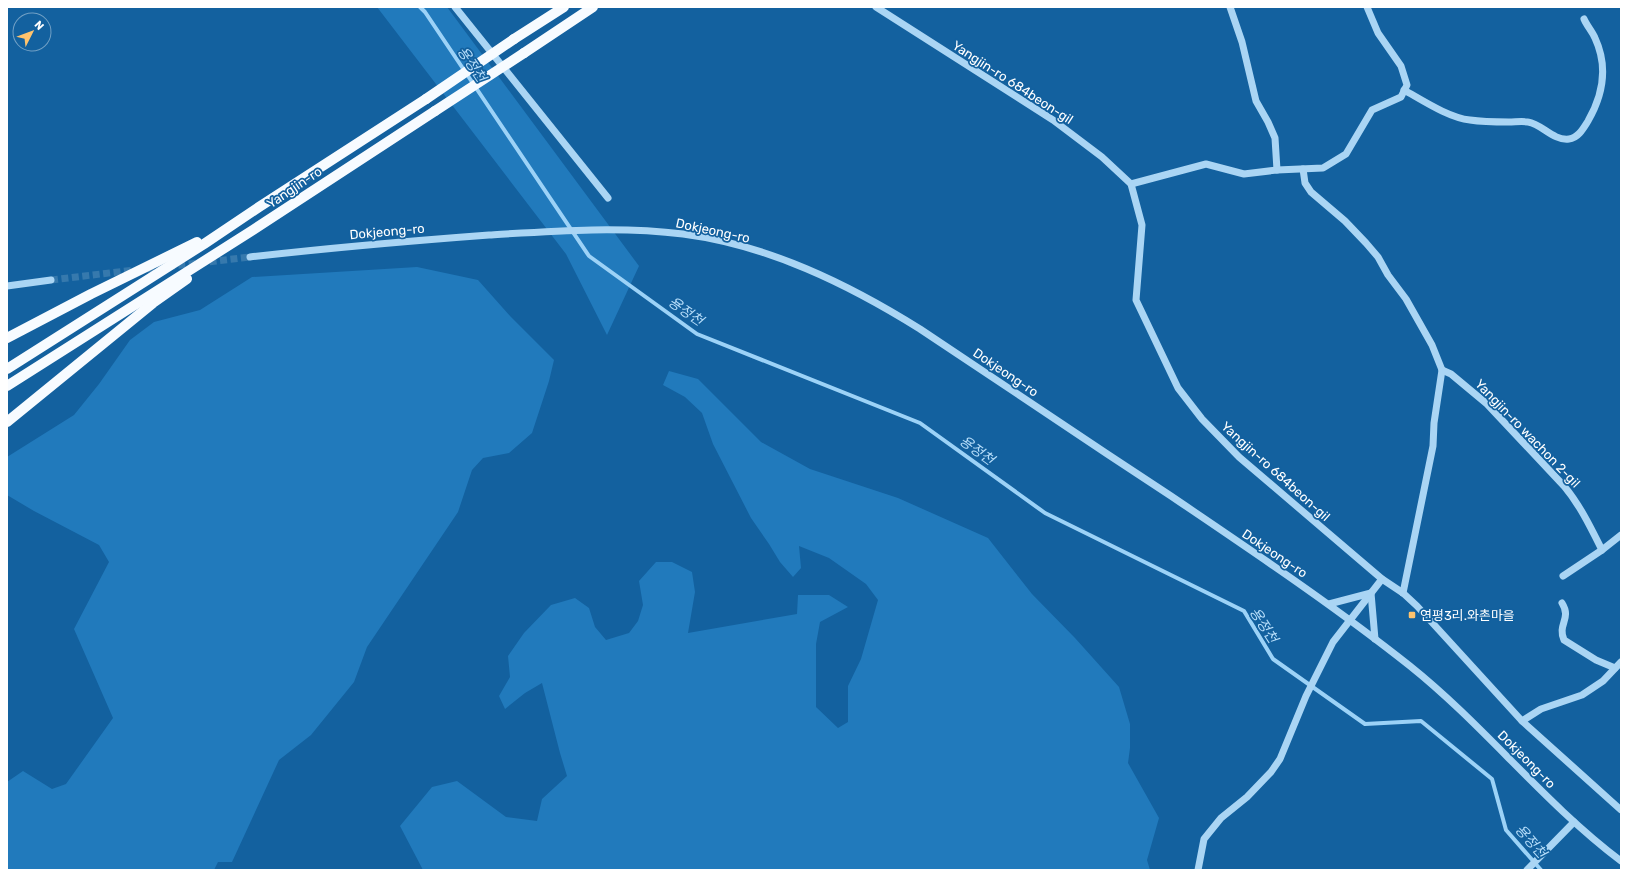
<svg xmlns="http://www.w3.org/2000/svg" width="1628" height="877" viewBox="0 0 1628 877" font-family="Rubik,'Noto Sans KR',sans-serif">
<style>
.green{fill:#217abc}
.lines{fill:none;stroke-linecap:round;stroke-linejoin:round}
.stream{stroke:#9cd2f7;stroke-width:4}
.minor-tunnel{stroke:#3679ad;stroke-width:7;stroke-dasharray:7 3.5;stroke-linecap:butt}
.minor{stroke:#aad5f4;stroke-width:7}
.major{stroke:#f7fbff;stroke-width:10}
.major-bridge{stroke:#f7fbff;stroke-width:10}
.poi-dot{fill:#ffc36d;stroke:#13619f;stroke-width:1.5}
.labels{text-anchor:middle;stroke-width:3.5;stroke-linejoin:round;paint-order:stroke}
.street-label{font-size:13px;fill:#fff;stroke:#13619f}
.poi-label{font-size:13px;fill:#fff;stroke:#13619f;text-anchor:start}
.water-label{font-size:14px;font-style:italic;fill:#b7defa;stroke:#13619f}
</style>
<rect width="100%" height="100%" fill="#13619f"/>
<g class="green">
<polygon points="377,7 447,7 639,266 607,335 566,254"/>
<polygon points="417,267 478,280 511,317 554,360 549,381 532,433 509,453 483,458 472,470 458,512 367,647 354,682 311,735 279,760 232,862 218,862 214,870 7,870 7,782 23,771 52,789 66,784 113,718 74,629 109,562 99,545 34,511 7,495 7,457 74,415 99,384 130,340 154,322 200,310 252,277"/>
<polygon points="669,371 698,379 761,442 810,469 898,498 988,538 1032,594 1075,638 1119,687 1130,724 1130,748 1128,763 1159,818 1147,860 1150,870 423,870 400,826 432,787 457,781 506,817 537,821 542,799 567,776 560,753 542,683 525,693 505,709 499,696 510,677 508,656 524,633 551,605 575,598 589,608 595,627 606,640 629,633 638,621 643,605 639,581 656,562 672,562 692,572 695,592 688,633 797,614 798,595 829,595 848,607 820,622 816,644 816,707 838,728 848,722 848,686 861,659 878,600 866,584 829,558 799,546 801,568 793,577 780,562 769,544 751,518 713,444 702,413 685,397 663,385"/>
</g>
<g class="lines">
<polyline class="stream" points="420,7 425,12 589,256 697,334 920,423 1045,513 1244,611 1273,659 1365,724 1421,721 1492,779 1506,830 1541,870"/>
<g class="minor-tunnel">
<polyline points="147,269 250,257"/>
<polyline points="51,280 134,270"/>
</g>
<g class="minor">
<polyline points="455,7 608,198"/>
<polyline points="876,7 1053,120 1102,157 1131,184 1142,225 1136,300 1178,388 1202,419 1239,457 1382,579 1403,593 1417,606 1522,721 1621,810"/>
<polyline points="1230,7 1242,42 1256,101 1268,122 1275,138 1277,170"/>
<path d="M1404 90C1422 100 1449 118 1470 120 1483 122 1496 122 1509 122 1515 122 1522 121 1528 122 1542 124 1553 141 1569 139 1578 138 1583 129 1588 121 1603 95 1608 66 1595 38 1592 31 1587 26 1584 19"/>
<path d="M1303 169 1305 183 1311 192 1345 221 1366 243 1378 257 1388 275 1406 299 1432 345 1442 370 1451 374 1487 404 1564 486C1580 505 1591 528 1602 550"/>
<polyline points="1131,184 1206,164 1244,174 1277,170 1323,168 1346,154 1372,110 1401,97 1407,85 1401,66 1378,33 1367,7"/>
<path d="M250 257C329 248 409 241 489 235 553 231 619 226 683 234 768 245 848 284 920 329 1004 385 1087 441 1171 496 1252 551 1333 605 1410 666 1485 726 1544 803 1621 861"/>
<polyline points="7,286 51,280"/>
<polyline points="1563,576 1602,550 1621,535"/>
<polyline points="1403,593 1433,446 1434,423 1442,370"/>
<path d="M1562 603C1572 619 1557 624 1564 640L1596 660 1615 668"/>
<polyline points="1329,604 1371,593 1375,639"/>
<polyline points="1522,721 1541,709 1582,695 1603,681 1621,662"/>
<polyline points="1198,870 1204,839 1221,818 1247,797 1271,772 1280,759 1306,696 1333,642 1382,579"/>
<polyline points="1527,870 1574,822"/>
</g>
<g class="major">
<polyline points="514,39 564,7"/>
<polyline points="524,53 593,7"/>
<polyline points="7,338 91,294 197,242"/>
<polyline points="7,369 204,244 259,207 426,99"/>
<polyline points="7,386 253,230 435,111"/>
<polyline points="7,422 153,303 187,279"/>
</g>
<g class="major-bridge">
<polyline points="426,99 514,39"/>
<polyline points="435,111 524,53"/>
</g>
</g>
<rect class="poi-dot" x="1408" y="611" width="8" height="8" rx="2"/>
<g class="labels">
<g class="street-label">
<text transform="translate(1013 82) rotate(33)" y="5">Yangjin-ro 684beon-gil</text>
<text transform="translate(294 187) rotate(-34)" y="5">Yangjin-ro</text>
<text transform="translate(713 230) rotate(12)" y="5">Dokjeong-ro</text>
<text transform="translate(387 231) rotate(-5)" y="5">Dokjeong-ro</text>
<text transform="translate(1006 372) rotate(34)" y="5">Dokjeong-ro</text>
<text transform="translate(1528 433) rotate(46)" y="5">Yangjin-ro wachon 2-gil</text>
<text transform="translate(1276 471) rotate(42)" y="5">Yangjin-ro 684beon-gil</text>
<text transform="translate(1275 553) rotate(34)" y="5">Dokjeong-ro</text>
<text transform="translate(1527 759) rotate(45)" y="5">Dokjeong-ro</text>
</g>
<g class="poi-label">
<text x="1420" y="620">연평3리.와촌마을</text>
</g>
<g class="water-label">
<text transform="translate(472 64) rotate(56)" y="5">용정천</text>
<text transform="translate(686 311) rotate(35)" y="5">용정천</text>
<text transform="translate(977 450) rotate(36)" y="5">용정천</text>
<text transform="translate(1264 625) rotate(57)" y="5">용정천</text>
<text transform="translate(1531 841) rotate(49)" y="5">용정천</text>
</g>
</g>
<rect width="1628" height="877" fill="none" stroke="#ffffff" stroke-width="16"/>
<g transform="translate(32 32) rotate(48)"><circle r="19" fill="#13619f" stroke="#71a0c5"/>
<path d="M0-3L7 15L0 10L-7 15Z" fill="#ffc36d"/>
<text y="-6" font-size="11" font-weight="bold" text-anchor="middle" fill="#ffffff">N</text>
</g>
</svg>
